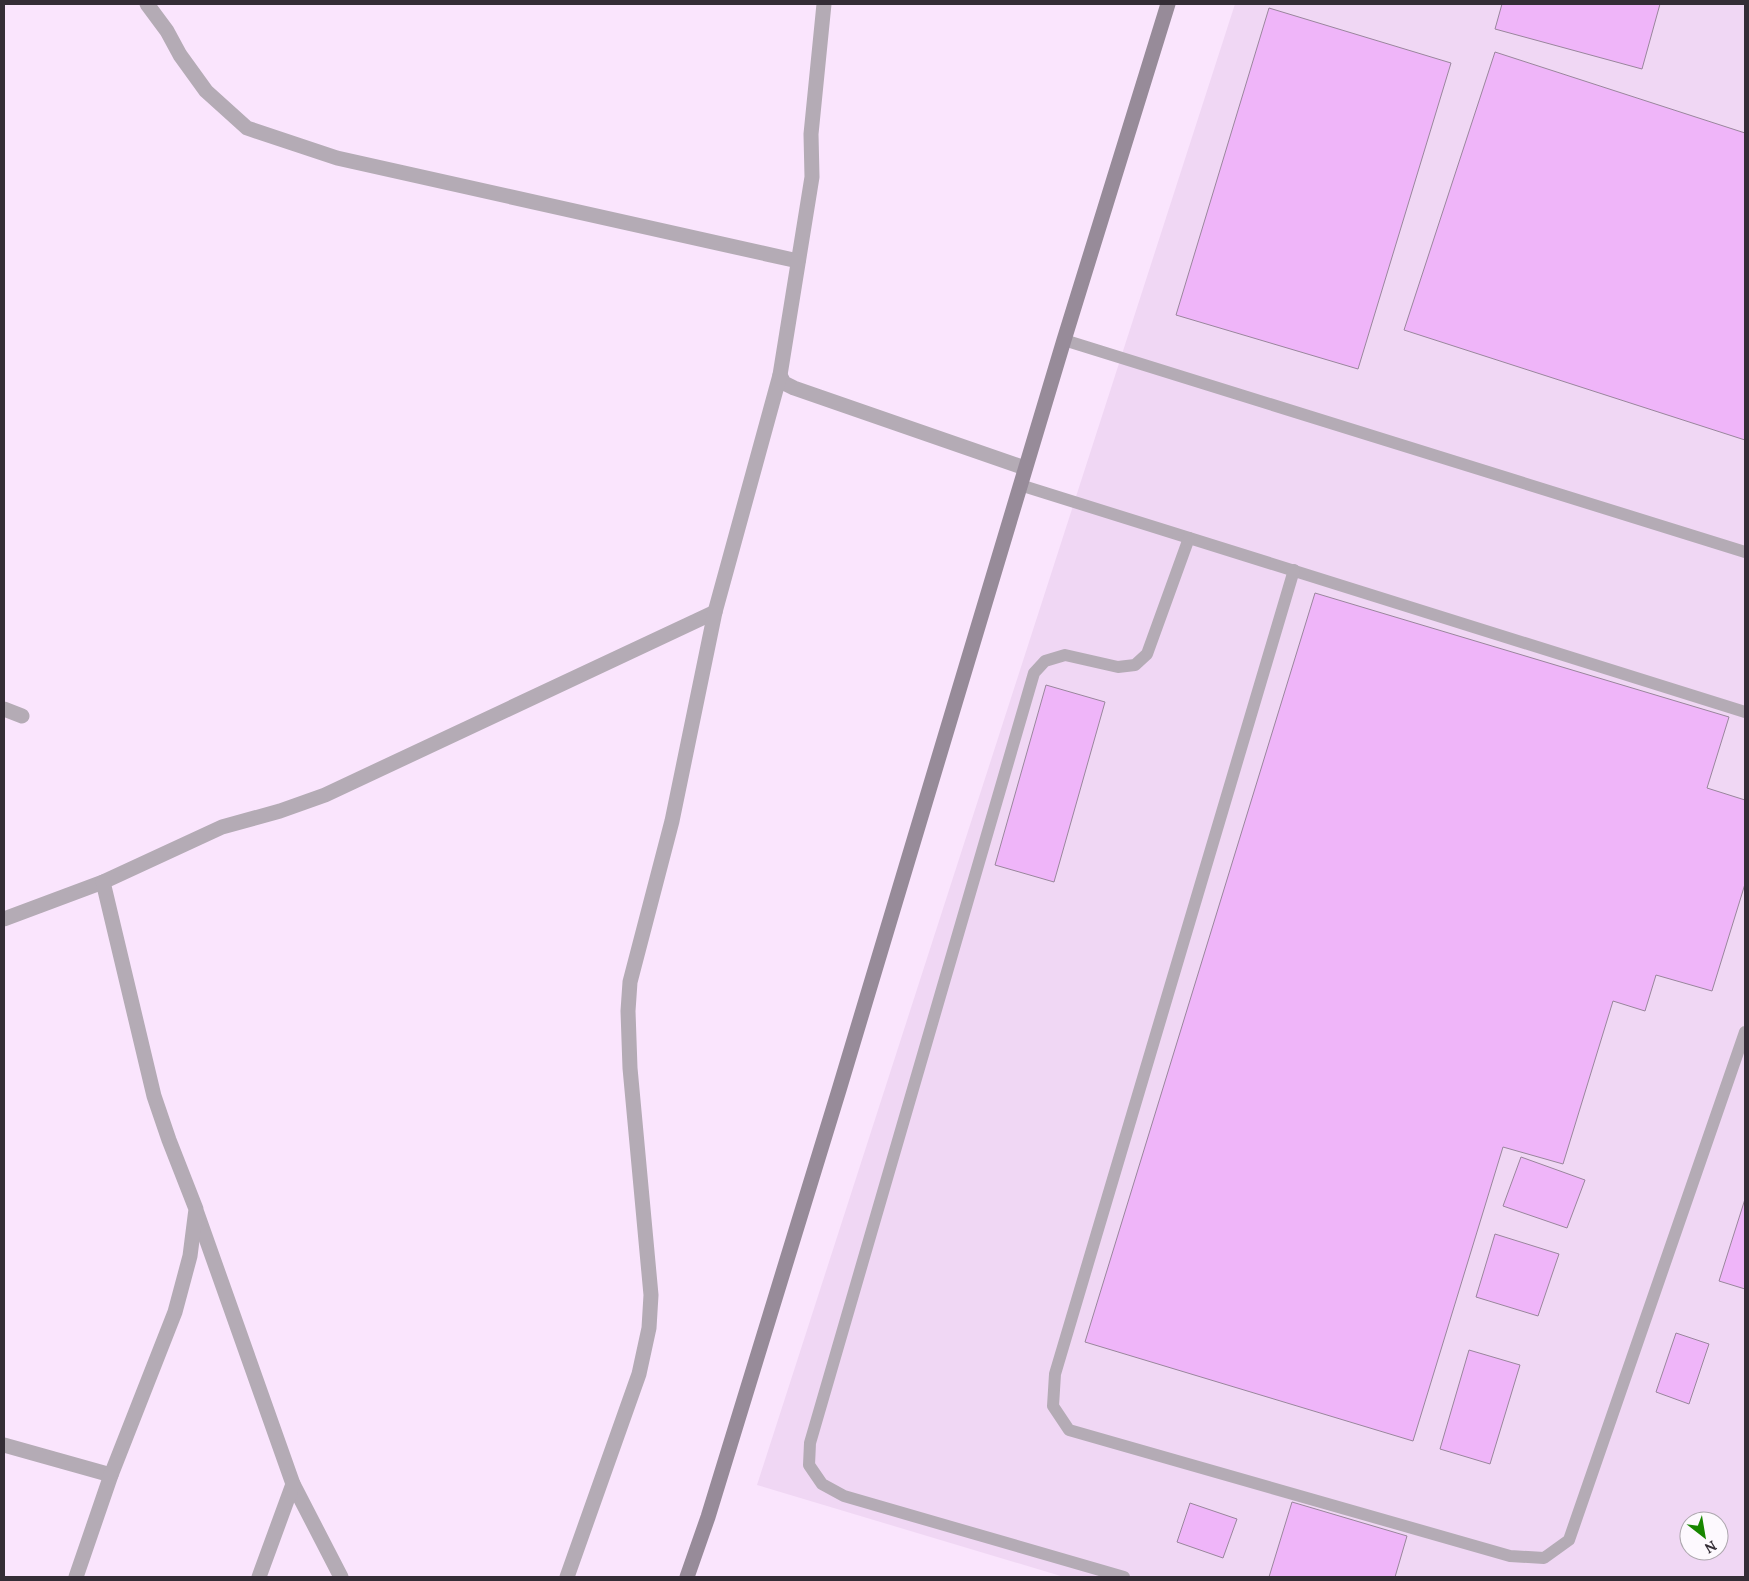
<svg xmlns="http://www.w3.org/2000/svg" width="1749" height="1581" viewBox="0 0 1749 1581" font-family="Lora,serif">
<style>
.built{fill:#f0d7f4;fill-rule:evenodd}
.building{fill:#efb5f9;stroke:#99869c}
.lines{fill:none;stroke-linecap:round;stroke-linejoin:round}
.lane{stroke:#b4abb5;stroke-width:12}
.street{stroke:#b4abb5;stroke-width:15}
.secondary{stroke:#978b99;stroke-width:15}
</style>
<rect width="100%" height="100%" fill="#fae5fd"/>
<path class="built" d="M1235 4H1745V1577H1064L757 1485ZM1689 1521H1719V1551H1689Z"/>
<g class="building">
<polygon points="1502,4 1660,4 1642,69 1495,29"/>
<polygon points="1269,8 1451,63 1358,369 1176,315"/>
<polygon points="1495,52 1745,133 1745,440 1404,330"/>
<polygon points="1315,593 1729,717 1707,788 1745,800 1745,884 1712,991 1656,975 1645,1011 1613,1001 1563,1164 1503,1147 1413,1441 1085,1342"/>
<polygon points="1046,685 1105,702 1054,882 995,865"/>
<polygon points="1521,1157 1585,1180 1567,1228 1503,1206"/>
<polygon points="1745,1199 1745,1289 1719,1281"/>
<polygon points="1495,1234 1559,1254 1538,1316 1476,1297"/>
<polygon points="1676,1333 1709,1344 1689,1404 1656,1392"/>
<polygon points="1469,1350 1520,1365 1490,1464 1440,1449"/>
<polygon points="1292,1502 1407,1536 1395,1577 1269,1577"/>
<polygon points="1190,1503 1237,1519 1223,1558 1177,1542"/>
</g>
<g class="lines">
<g class="lane">
<polyline points="1064,340 1745,552"/>
<polyline points="1020,485 1745,712"/>
<polyline points="1294,570 1055,1374 1053,1406 1069,1430 1510,1556 1544,1558 1569,1540 1745,1032"/>
<polyline points="1124,1577 844,1496 822,1484 809,1465 810,1443 1034,673 1045,661 1065,655 1118,667 1135,665 1147,654 1189,538"/>
</g>
<g class="street">
<polyline points="147,4 167,31 180,55 206,91 247,128 337,158 798,261"/>
<polyline points="780,375 784,383 794,388 1025,468"/>
<polyline points="4,709 22,716"/>
<polyline points="4,919 103,882 222,827 280,811 325,795 715,612"/>
<polyline points="197,1213 293,1484 341,1577"/>
<polyline points="4,1445 111,1475"/>
<polyline points="76,1577 111,1475 175,1312 190,1256 196,1209 169,1140 154,1096 103,882"/>
<polyline points="259,1577 293,1484"/>
<polyline points="567,1577 639,1374 649,1328 651,1295 630,1068 628,1011 630,982 672,821 715,612 780,375 812,177 811,134 824,4"/>
</g>
<polyline class="secondary" points="687,1577 708,1517 839,1090 1064,340 1168,4"/>
</g>
<rect width="1749" height="1581" fill="none" stroke="#342d36" stroke-width="10"/>
<g transform="translate(1704 1536) rotate(149)"><circle r="24" fill="#fdf9fe" stroke="#ada7ae"/>
<path d="M0-4L9 19L0 12L-9 19Z" fill="#188600"/>
<text y="-8" font-size="14" font-weight="bold" text-anchor="middle" fill="#342d36">N</text>
</g>
</svg>
